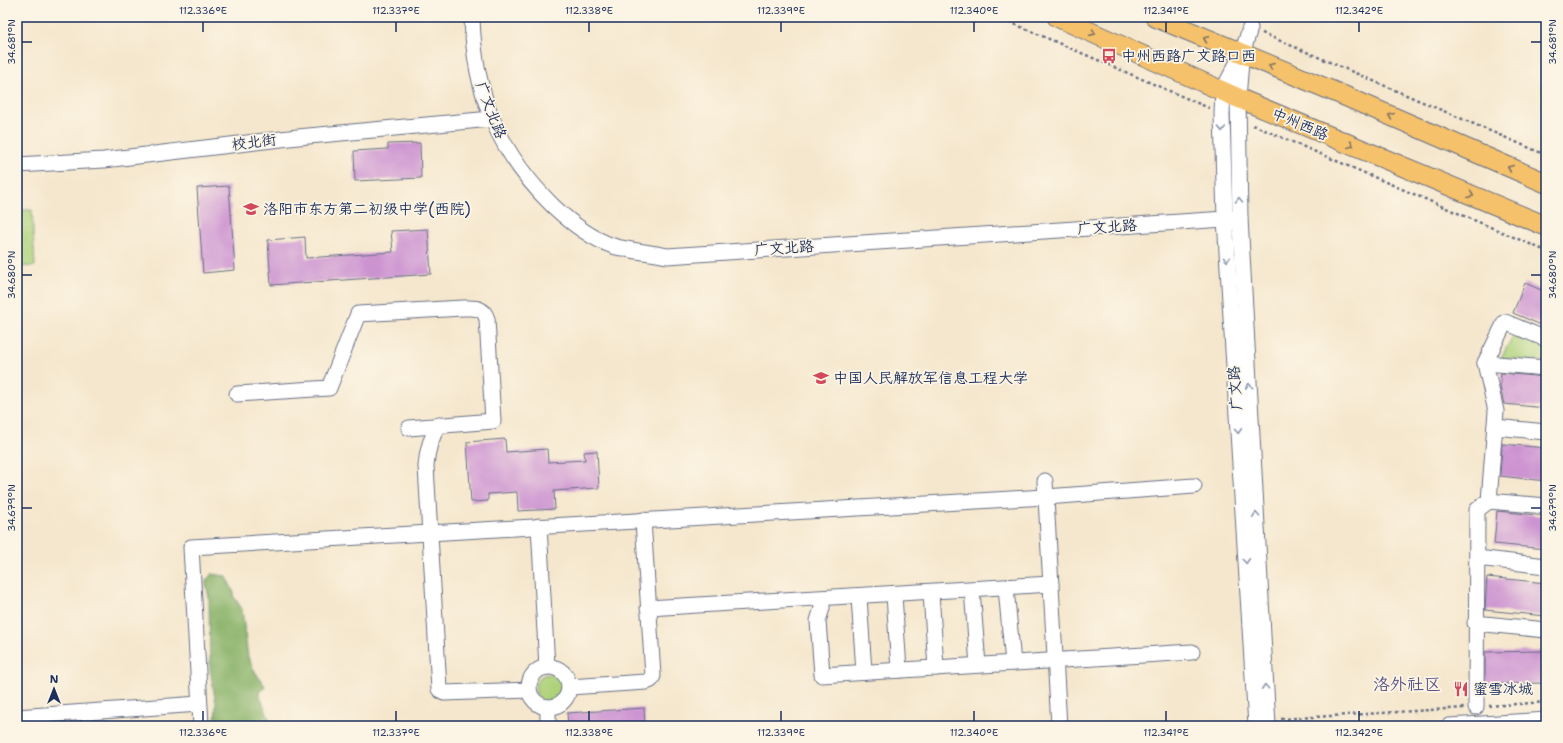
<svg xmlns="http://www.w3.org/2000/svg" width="1563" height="743" viewBox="0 0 1563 743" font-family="'Shantell Sans','LXGW WenKai TC',sans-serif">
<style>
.green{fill:#aed17a;stroke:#64806c}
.forest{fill:#8ab36a;stroke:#527164}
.building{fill:#cc93d1}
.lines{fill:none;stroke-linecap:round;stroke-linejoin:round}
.minor-casing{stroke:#676f85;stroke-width:17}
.major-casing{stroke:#676f85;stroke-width:21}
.path{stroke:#676f85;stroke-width:2.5;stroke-dasharray:3 3;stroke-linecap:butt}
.minor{stroke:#fff;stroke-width:15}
.major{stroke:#f5c16b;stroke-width:19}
.oneway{stroke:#7d7164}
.oneway2{stroke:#8d97ae}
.ticks{fill:none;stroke:#1b2f5e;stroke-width:1.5}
.labels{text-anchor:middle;stroke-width:3.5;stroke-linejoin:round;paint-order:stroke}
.poi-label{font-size:15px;fill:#1b2f5e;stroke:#fcf5e5;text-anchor:start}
.street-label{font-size:15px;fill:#1b2f5e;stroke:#fcf5e5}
.quarter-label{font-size:17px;fill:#595286;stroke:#fcf5e5}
.neatline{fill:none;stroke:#1b2f5e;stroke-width:1.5}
.ticks-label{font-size:10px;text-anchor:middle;fill:#1b2f5e}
</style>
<rect width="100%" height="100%" fill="#fcf5e5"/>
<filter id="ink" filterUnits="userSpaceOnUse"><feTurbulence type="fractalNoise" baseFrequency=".025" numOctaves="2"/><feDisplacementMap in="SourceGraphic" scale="8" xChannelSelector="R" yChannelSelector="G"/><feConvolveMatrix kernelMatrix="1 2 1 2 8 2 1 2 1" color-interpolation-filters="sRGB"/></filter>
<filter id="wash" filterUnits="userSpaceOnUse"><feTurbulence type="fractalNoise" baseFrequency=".012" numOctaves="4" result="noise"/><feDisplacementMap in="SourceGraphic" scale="16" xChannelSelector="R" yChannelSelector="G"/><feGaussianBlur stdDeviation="0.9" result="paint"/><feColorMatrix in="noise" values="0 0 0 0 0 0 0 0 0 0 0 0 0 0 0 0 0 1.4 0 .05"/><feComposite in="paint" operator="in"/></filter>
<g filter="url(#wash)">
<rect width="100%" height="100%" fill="#f5e7cd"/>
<g class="green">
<polygon points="17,210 32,210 35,266 17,267"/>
<polygon points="1513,336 1546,347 1546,362 1501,358"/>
<circle cx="549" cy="688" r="14"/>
</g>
<polygon class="forest" points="212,574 226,576 234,593 234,597 242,609 248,657 254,670 265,686 263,690 259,691 260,696 272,726 215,726 216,704 210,669 209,597 206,585 206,580"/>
<g id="blocks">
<g class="building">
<polygon points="420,143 421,178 355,181 354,151 388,149 388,144"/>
<polygon points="229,186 235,270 203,273 197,188"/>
<polygon points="428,229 431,274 271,285 268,240 305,237 306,258 393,252 391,231"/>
<polygon points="1525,283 1546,292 1546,327 1513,313"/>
<polygon points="1501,373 1546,377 1546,408 1504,404 1500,387"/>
<polygon points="505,439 506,452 547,449 548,462 585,460 584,452 597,451 599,488 554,491 555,509 518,511 517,492 488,494 488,501 471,502 467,442"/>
<polygon points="1502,444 1546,448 1546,481 1500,476"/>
<polygon points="1497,511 1546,516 1546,549 1494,544"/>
<polygon points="1487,577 1546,583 1546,616 1485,610"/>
<polygon points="1546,651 1546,683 1485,684 1485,652"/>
<polygon points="644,708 645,726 568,726 567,713"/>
</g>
</g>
</g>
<g filter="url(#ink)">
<use href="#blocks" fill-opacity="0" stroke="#676f85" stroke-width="1"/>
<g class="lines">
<g class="minor-casing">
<g id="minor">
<path d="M472 17C474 93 498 152 553 206 570 222 590 238 613 246 630 251 649 252 667 256L1240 218"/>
<polyline points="1250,28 1242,54 1223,90 1222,114 1225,219 1256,726"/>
<polyline points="1241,62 1238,98 1240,218 1268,726"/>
<polyline points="17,165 104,160 298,137 491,119"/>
<polyline points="1485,363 1546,368"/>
<path d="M237 394 329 388 358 314 463 308C474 308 483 306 487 319L493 421 409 428"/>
<path d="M439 425C430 438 427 451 426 466L439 689 444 693 529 690"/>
<polyline points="1495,427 1546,432"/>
<polyline points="1045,481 1059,726"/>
<polyline points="1489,501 1546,506"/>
<polyline points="539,526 547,667"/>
<polyline points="1477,558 1546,566"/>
<polyline points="1006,588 1013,663"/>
<polyline points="972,590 978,665"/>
<polyline points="931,593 936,668"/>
<polyline points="894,595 899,670"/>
<polyline points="859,597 864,672"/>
<polyline points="822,599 822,608 818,621 822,675 1192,652"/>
<polyline points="648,608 1051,584"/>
<polyline points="1475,623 1546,630"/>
<circle cx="549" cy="687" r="20"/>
<polyline points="569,687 646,682 651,680 653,676 643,520"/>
<polyline points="548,707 548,726"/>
<polyline points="1476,707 1477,510 1489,501 1496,411 1485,363 1505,322 1546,339"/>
<polyline points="17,717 199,704"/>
<polyline points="201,726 191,547 1046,497 1194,486"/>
<polyline points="1449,726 1546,720"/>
</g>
</g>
<g class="major-casing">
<g id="major">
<polyline points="1057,17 1238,98 1546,226"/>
<polyline points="1155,17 1347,97 1546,183"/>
</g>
</g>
<g class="path">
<polyline points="998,17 1209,108"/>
<polyline points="1225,17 1237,22"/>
<polyline points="1262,33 1546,155"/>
<polyline points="1253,125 1546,251"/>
<polyline points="1489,706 1546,702"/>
<polyline points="1281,719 1464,708"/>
</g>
<use href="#minor" class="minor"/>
<use href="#major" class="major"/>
</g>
<defs><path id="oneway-chevron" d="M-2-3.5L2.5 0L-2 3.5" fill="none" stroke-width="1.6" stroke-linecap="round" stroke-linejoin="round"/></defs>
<g class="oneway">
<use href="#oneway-chevron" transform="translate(1093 33) rotate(24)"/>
<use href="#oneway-chevron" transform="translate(1206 39) rotate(-157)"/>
<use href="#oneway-chevron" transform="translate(1271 66) rotate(-158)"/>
<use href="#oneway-chevron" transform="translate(1391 116) rotate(-157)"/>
<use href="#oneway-chevron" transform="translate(1351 145) rotate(23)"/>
<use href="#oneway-chevron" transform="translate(1510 168) rotate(-157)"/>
<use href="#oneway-chevron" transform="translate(1471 195) rotate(23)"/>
</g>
<g class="oneway2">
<use href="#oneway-chevron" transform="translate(1222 129) rotate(88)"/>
<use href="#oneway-chevron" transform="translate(1239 200) rotate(-91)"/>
<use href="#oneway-chevron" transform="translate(1227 259) rotate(86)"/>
<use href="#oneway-chevron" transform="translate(1249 386) rotate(-93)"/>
<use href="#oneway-chevron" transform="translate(1238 431) rotate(86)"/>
<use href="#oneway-chevron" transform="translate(1256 515) rotate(-93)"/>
<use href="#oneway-chevron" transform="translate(1246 561) rotate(86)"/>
<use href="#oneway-chevron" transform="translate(1265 687) rotate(-93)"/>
</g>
</g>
<path class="ticks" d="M203 22V32M396 22V32M589 22V32M781 22V32M974 22V32M1166 22V32M1359 22V32M22 42H32M1531 42H1541M22 275H32M1531 275H1541M22 508H32M1531 508H1541M203 711V721M396 711V721M589 711V721M781 711V721M974 711V721M1166 711V721M1359 711V721"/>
<defs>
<g id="bus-bare" transform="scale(1.2)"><path d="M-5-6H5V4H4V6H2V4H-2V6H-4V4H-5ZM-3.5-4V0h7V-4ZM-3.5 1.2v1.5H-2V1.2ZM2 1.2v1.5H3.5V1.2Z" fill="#d1495b" stroke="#fcf5e5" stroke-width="2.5" paint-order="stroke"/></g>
<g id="school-bare" transform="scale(1.2)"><path d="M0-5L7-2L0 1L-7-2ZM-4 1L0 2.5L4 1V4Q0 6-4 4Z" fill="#d1495b" stroke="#fcf5e5" stroke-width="2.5" paint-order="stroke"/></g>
<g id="university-bare" transform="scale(1.2)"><path d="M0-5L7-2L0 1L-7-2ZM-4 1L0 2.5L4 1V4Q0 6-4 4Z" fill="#d1495b" stroke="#fcf5e5" stroke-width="2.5" paint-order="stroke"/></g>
<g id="restaurant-bare" transform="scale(1.2)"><path d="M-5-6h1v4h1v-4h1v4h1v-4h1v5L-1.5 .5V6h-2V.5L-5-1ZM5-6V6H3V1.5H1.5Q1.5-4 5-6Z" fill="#d1495b" stroke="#fcf5e5" stroke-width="2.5" paint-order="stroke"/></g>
</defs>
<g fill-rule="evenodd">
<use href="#bus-bare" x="1109" y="56"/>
<use href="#school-bare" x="251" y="209"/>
<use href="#university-bare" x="821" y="378"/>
<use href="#restaurant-bare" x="1461" y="689"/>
</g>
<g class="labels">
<g class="poi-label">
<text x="1121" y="61">中州西路广文路口西</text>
<text x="263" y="214">洛阳市东方第二初级中学(西院)</text>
<text x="833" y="383">中国人民解放军信息工程大学</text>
<text x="1473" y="694">蜜雪冰城</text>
</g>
<g class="street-label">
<text transform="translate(491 110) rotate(69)" y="5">广文北路</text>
<text transform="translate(1300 124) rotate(23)" y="5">中州西路</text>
<text transform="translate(254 142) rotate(-7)" y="5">校北街</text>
<text transform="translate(1107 227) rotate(-4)" y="5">广文北路</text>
<text transform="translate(784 248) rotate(-4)" y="5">广文北路</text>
<text transform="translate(1235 388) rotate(-94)" y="5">广文路</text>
</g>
<g class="quarter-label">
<text x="1407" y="690">洛外社区</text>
</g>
</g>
<rect width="1563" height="743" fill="none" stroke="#fcf5e5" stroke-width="44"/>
<g transform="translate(54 689)" stroke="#fcf5e5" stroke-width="3" paint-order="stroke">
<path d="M0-3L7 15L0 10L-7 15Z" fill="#1b2f5e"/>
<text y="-6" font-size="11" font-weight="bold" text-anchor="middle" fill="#1b2f5e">N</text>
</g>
<rect x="22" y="22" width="1519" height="699" class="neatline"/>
<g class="ticks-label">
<text x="203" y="14">112.336°E</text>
<text x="396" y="14">112.337°E</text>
<text x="589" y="14">112.338°E</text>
<text x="781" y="14">112.339°E</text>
<text x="974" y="14">112.340°E</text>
<text x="1166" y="14">112.341°E</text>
<text x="1359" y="14">112.342°E</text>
<text transform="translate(11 42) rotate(-90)" y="4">34.681°N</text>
<text transform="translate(1552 42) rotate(-90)" y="4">34.681°N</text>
<text transform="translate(11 275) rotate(-90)" y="4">34.680°N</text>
<text transform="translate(1552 275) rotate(-90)" y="4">34.680°N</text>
<text transform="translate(11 508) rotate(-90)" y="4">34.679°N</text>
<text transform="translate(1552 508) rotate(-90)" y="4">34.679°N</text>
<text x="203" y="736">112.336°E</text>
<text x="396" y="736">112.337°E</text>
<text x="589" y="736">112.338°E</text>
<text x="781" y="736">112.339°E</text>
<text x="974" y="736">112.340°E</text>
<text x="1166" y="736">112.341°E</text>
<text x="1359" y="736">112.342°E</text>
</g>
</svg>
